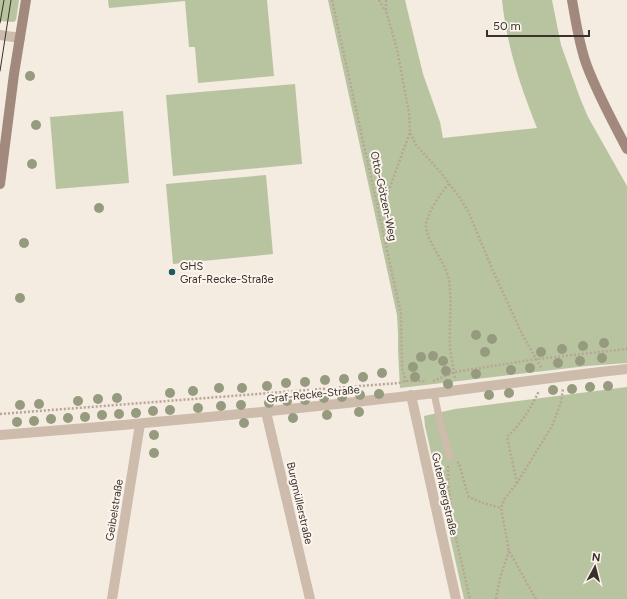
<svg xmlns="http://www.w3.org/2000/svg" width="627" height="599" viewBox="0 0 627 599" font-family="Figtree,sans-serif">
<style>
.green{fill:#b8c4a0}
.lines{fill:none;stroke-linecap:round;stroke-linejoin:round}
.path{stroke:#b9a596;stroke-width:2.5;stroke-dasharray:2 2;stroke-linecap:butt}
.lane{stroke:#cdbbac;stroke-width:7}
.street{stroke:#cdbbac;stroke-width:10}
.secondary{stroke:#a18a7d;stroke-width:10}
.tram{stroke:#3b302b;stroke-width:1}
.tree{fill:#969b7f}
.poi-dot{fill:#1f5a5e;stroke:#fbf5ee;stroke-width:1.5}
.labels{text-anchor:middle;stroke-width:4;stroke-linejoin:round;paint-order:stroke}
.street-label{font-size:11px;fill:#3b302b;stroke:#fbf5ee}
.poi-label{font-size:11px;fill:#3b302b;stroke:#fbf5ee;text-anchor:start}
</style>
<rect width="100%" height="100%" fill="#f4ebe1"/>
<g class="green">
<polygon points="0,0 19,0 16,20 14,22 0,21"/>
<polygon points="108,0 267,0 274,76 198,83 195,47 189,47 185,1 109,8"/>
<path d="M328 0H405L423 74 440 122 443 138 537 128C520 85 507 47 502 0H552L561 45 580 98 588 117 627 186V363L587 366 400 388 398 350V333L397 315Z"/>
<polygon points="295,84 302,164 173,176 166,95"/>
<polygon points="123,111 129,183 56,189 50,117"/>
<polygon points="266,175 273,254 173,264 166,184"/>
<polygon points="627,387 627,599 464,599 425,426 424,416 455,409"/>
</g>
<g class="lines">
<g class="path">
<polyline points="332,0 401,314 402,368 406,382"/>
<polyline points="379,0 385,11"/>
<polyline points="386,0 386,11 397,49 409,113 410,132 416,145 442,174 460,198 469,213 493,271 523,336 542,369"/>
<path d="M449 184C441 192 426 215 426 226 427 243 446 262 449 280 452 301 449 325 450 347 451 358 454 368 455 380"/>
<polyline points="378,204 389,190 410,132"/>
<polyline points="433,381 455,372 537,359 627,349"/>
<polyline points="0,414 399,383 406,381 426,381"/>
<polyline points="457,462 459,463 466,489 469,497 483,503 501,508"/>
<path d="M448 466C448 512 460 555 470 599"/>
<path d="M517 483 507 437C521 424 531 408 539 391"/>
<polyline points="496,599 500,578 509,551"/>
<polyline points="536,599 509,551 501,508 505,498 517,483 552,426 561,403 563,388"/>
</g>
<polyline class="lane" points="434,393 441,426 450,457"/>
<g class="street">
<polyline points="0,35 20,38"/>
<polyline points="411,395 456,599"/>
<polyline points="266,412 310,599"/>
<path d="M0 435C145 424 290 410 435 393 499 385 563 376 627 369"/>
<polyline points="112,599 140,424"/>
</g>
<g class="secondary">
<path d="M572 0C576 22 579 45 587 66 598 95 613 122 627 149"/>
<polyline points="0,184 14,74 26,0"/>
</g>
<g class="tram">
<polyline points="0,23 4,0"/>
<polyline points="0,71 11,0"/>
</g>
</g>
<g class="tree">
<circle cx="30" cy="76" r="5"/>
<circle cx="36" cy="125" r="5"/>
<circle cx="32" cy="164" r="5"/>
<circle cx="99" cy="208" r="5"/>
<circle cx="24" cy="243" r="5"/>
<circle cx="20" cy="298" r="5"/>
<circle cx="476" cy="335" r="5"/>
<circle cx="492" cy="339" r="5"/>
<circle cx="604" cy="343" r="5"/>
<circle cx="583" cy="346" r="5"/>
<circle cx="562" cy="349" r="5"/>
<circle cx="485" cy="352" r="5"/>
<circle cx="541" cy="352" r="5"/>
<circle cx="433" cy="356" r="5"/>
<circle cx="421" cy="357" r="5"/>
<circle cx="602" cy="358" r="5"/>
<circle cx="443" cy="361" r="5"/>
<circle cx="580" cy="361" r="5"/>
<circle cx="558" cy="363" r="5"/>
<circle cx="413" cy="367" r="5"/>
<circle cx="530" cy="368" r="5"/>
<circle cx="511" cy="370" r="5"/>
<circle cx="446" cy="371" r="5"/>
<circle cx="382" cy="373" r="5"/>
<circle cx="476" cy="374" r="5"/>
<circle cx="363" cy="377" r="5"/>
<circle cx="415" cy="377" r="5"/>
<circle cx="344" cy="379" r="5"/>
<circle cx="325" cy="380" r="5"/>
<circle cx="305" cy="382" r="5"/>
<circle cx="286" cy="383" r="5"/>
<circle cx="448" cy="384" r="5"/>
<circle cx="267" cy="386" r="5"/>
<circle cx="608" cy="386" r="5"/>
<circle cx="590" cy="387" r="5"/>
<circle cx="219" cy="388" r="5"/>
<circle cx="242" cy="388" r="5"/>
<circle cx="572" cy="389" r="5"/>
<circle cx="553" cy="390" r="5"/>
<circle cx="193" cy="391" r="5"/>
<circle cx="170" cy="393" r="5"/>
<circle cx="509" cy="393" r="5"/>
<circle cx="379" cy="394" r="5"/>
<circle cx="360" cy="395" r="5"/>
<circle cx="489" cy="395" r="5"/>
<circle cx="342" cy="397" r="5"/>
<circle cx="117" cy="398" r="5"/>
<circle cx="324" cy="398" r="5"/>
<circle cx="98" cy="399" r="5"/>
<circle cx="305" cy="400" r="5"/>
<circle cx="78" cy="401" r="5"/>
<circle cx="287" cy="401" r="5"/>
<circle cx="269" cy="403" r="5"/>
<circle cx="39" cy="404" r="5"/>
<circle cx="20" cy="405" r="5"/>
<circle cx="241" cy="405" r="5"/>
<circle cx="221" cy="406" r="5"/>
<circle cx="198" cy="408" r="5"/>
<circle cx="170" cy="410" r="5"/>
<circle cx="153" cy="411" r="5"/>
<circle cx="359" cy="412" r="5"/>
<circle cx="136" cy="413" r="5"/>
<circle cx="119" cy="414" r="5"/>
<circle cx="102" cy="415" r="5"/>
<circle cx="327" cy="415" r="5"/>
<circle cx="85" cy="417" r="5"/>
<circle cx="68" cy="418" r="5"/>
<circle cx="293" cy="418" r="5"/>
<circle cx="51" cy="419" r="5"/>
<circle cx="34" cy="421" r="5"/>
<circle cx="17" cy="422" r="5"/>
<circle cx="244" cy="423" r="5"/>
<circle cx="154" cy="435" r="5"/>
<circle cx="154" cy="453" r="5"/>
</g>
<circle class="poi-dot" cx="172" cy="272" r="4"/>
<g class="labels">
<g class="street-label">
<text transform="translate(384 196) rotate(78)" y="4">Otto-Götzen-Weg</text>
<text transform="translate(313 394) rotate(-6)" y="4">Graf-Recke-Straße</text>
<text transform="translate(445 494) rotate(77)" y="4">Gutenbergstraße</text>
<text transform="translate(300 503) rotate(77)" y="4">Burgmüllerstraße</text>
<text transform="translate(114 510) rotate(-81)" y="4">Geibelstraße</text>
</g>
<g class="poi-label">
<text x="180" y="270">GHS<tspan x="180" dy="13">Graf-Recke-Straße</tspan></text>
</g>
</g>
<g transform="translate(595 567) rotate(7)" stroke="#fbf5ee" stroke-width="3" paint-order="stroke">
<path d="M0-3L7 15L0 10L-7 15Z" fill="#3b302b"/>
<text y="-6" font-size="11" font-weight="bold" text-anchor="middle" fill="#3b302b">N</text>
</g>
<path d="M487 30v6h102v-6" fill="none" stroke="#3b302b" stroke-width="2"/>
<text x="493" y="30" font-size="12" fill="#3b302b" stroke="#fbf5ee" stroke-width="3" paint-order="stroke">50 m</text>
</svg>
